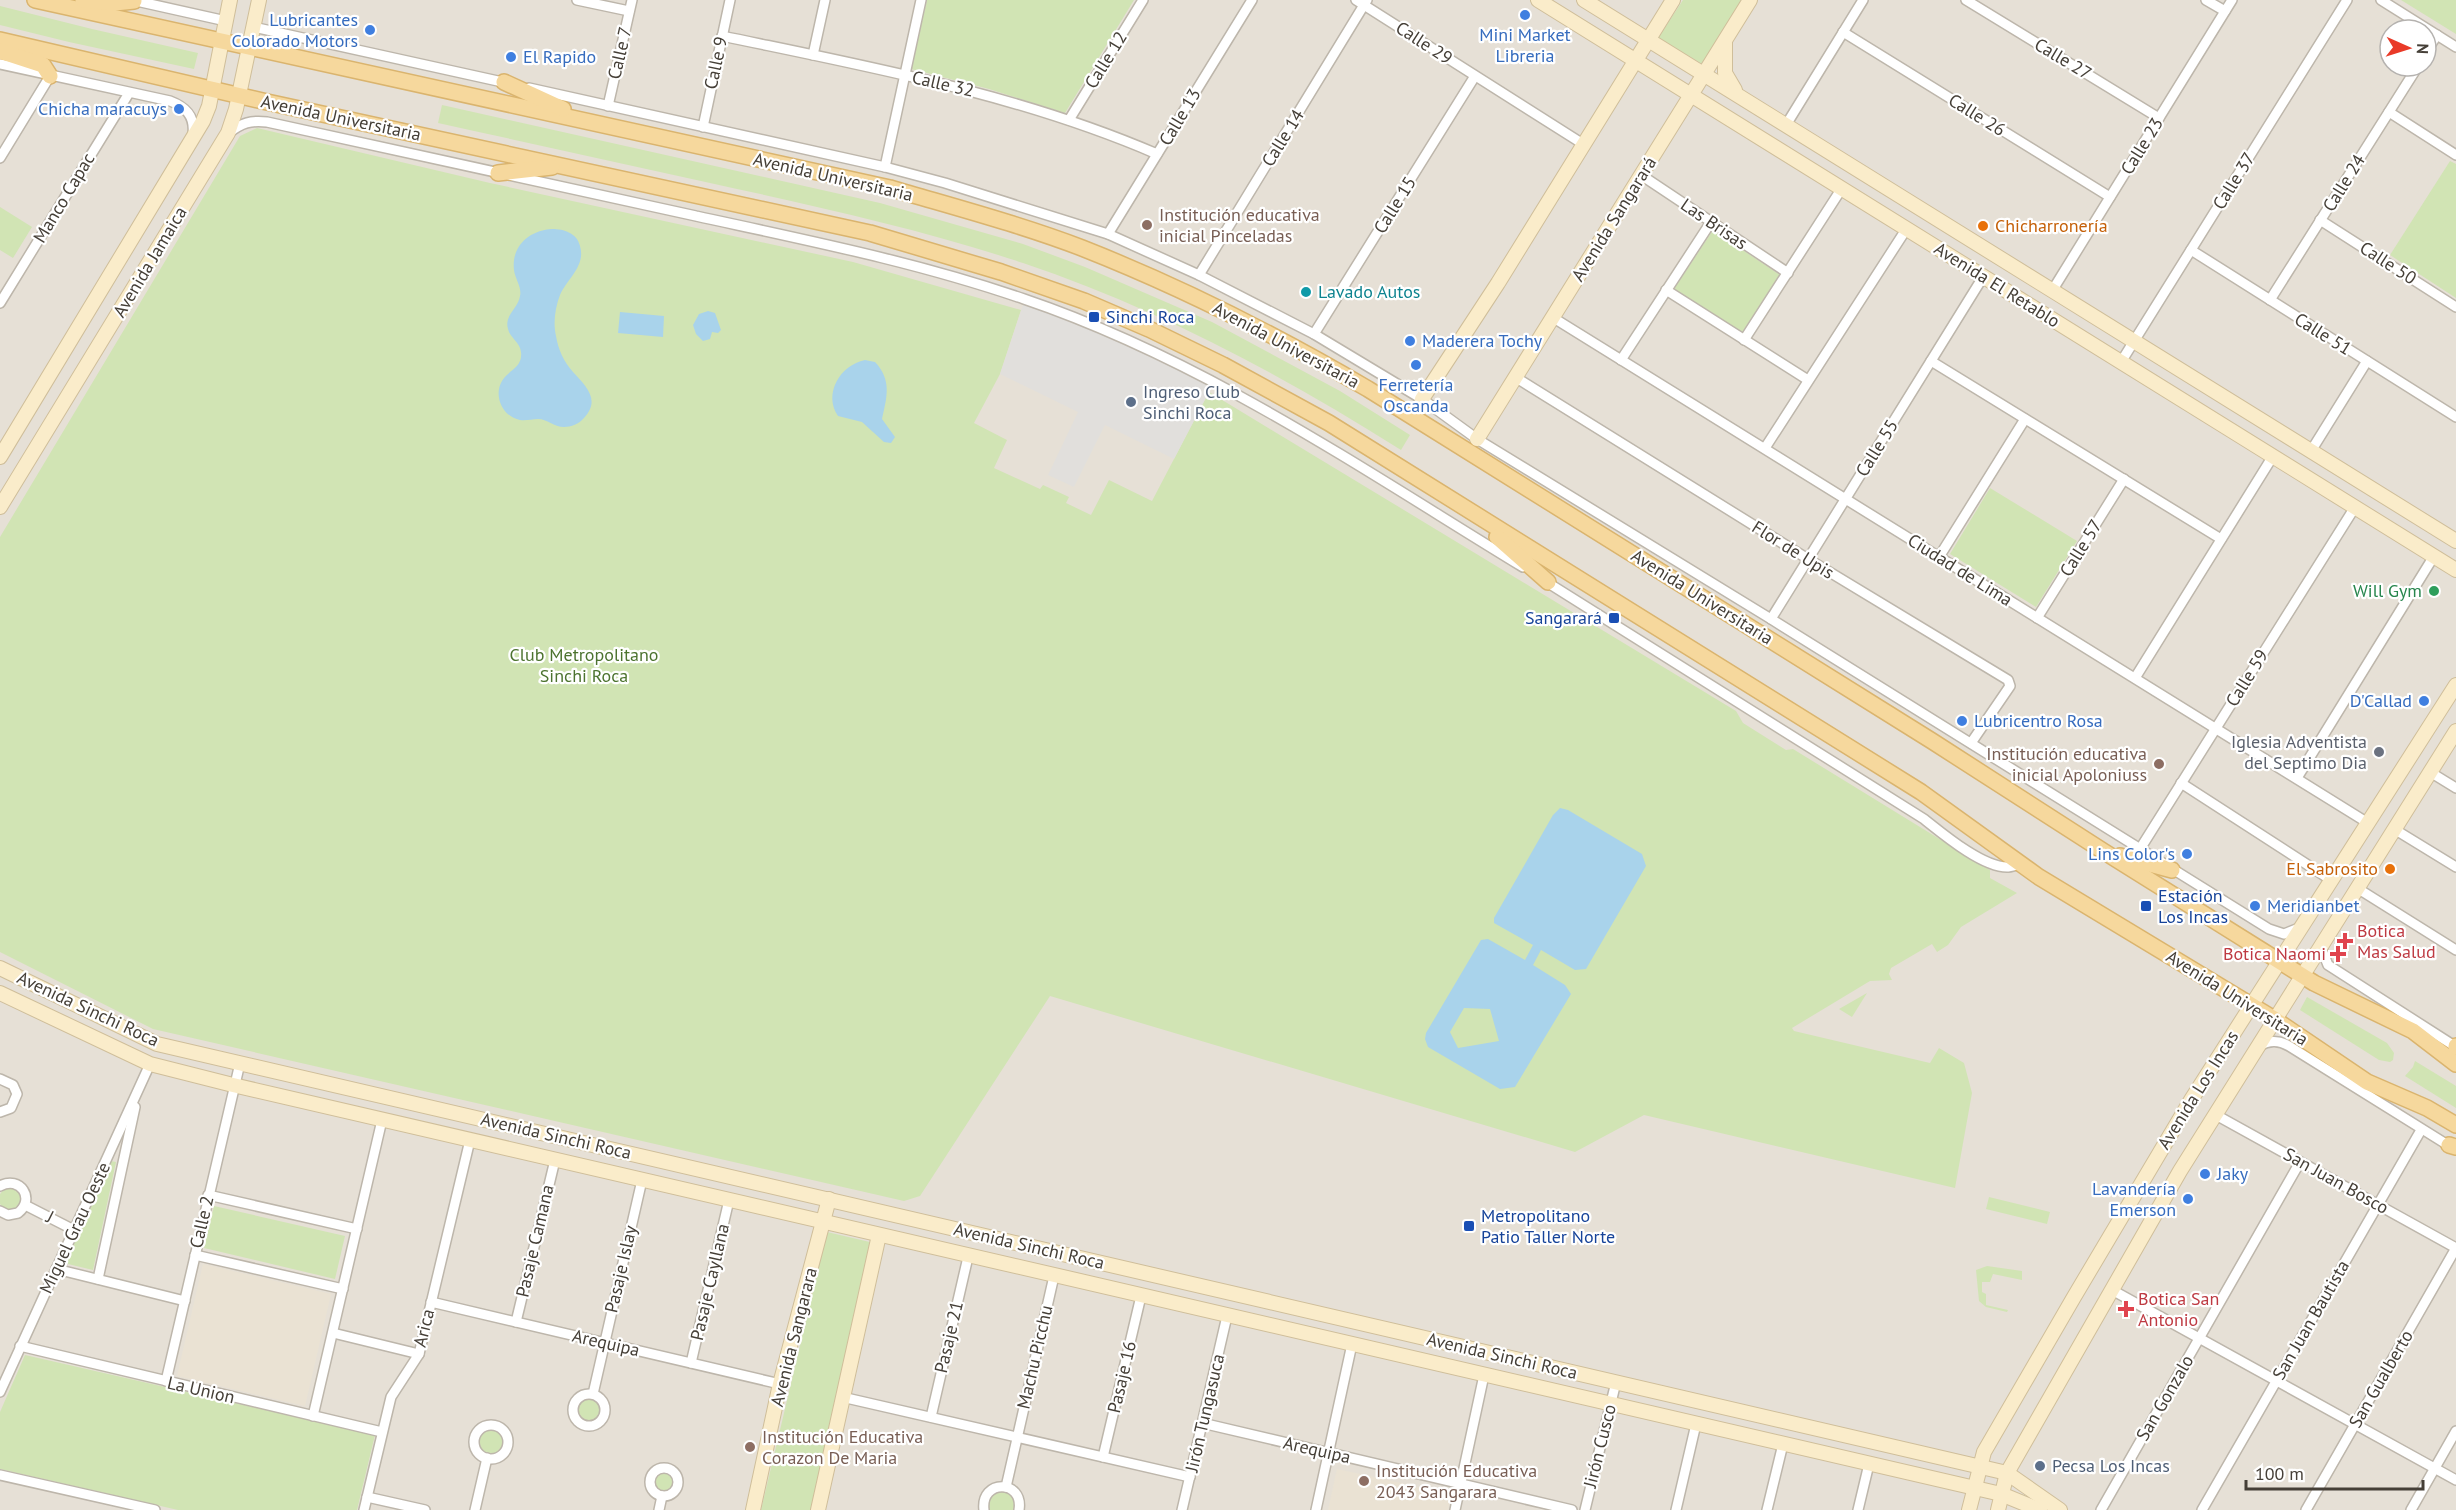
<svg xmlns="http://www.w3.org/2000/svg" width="2456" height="1510" viewBox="0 0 2456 1510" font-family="'PT Sans',sans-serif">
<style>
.residential{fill:#e6e0d6;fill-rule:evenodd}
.education{fill:#eae2d3}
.green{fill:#d1e4b4}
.parking{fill:#e1dfdc}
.water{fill:#a9d3eb;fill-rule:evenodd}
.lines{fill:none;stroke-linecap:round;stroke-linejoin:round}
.street-casing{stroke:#bdb6ab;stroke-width:12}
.secondary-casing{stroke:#cfbe9a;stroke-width:16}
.primary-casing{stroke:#dab46e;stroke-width:18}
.street{stroke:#fff;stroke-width:9}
.secondary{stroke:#faecca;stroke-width:14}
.primary{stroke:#f6d89d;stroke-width:15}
.shop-dot{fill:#3f7fe0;stroke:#fff;stroke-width:2}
.education-dot{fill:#8d6e63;stroke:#fff;stroke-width:2}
.food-dot{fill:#e8710a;stroke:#fff;stroke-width:2}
.culture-dot{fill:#0f9aa8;stroke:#fff;stroke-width:2}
.transit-dot{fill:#1a4fb4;stroke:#fff;stroke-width:2}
.service-dot{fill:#5c6f8a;stroke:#fff;stroke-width:2}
.leisure-dot{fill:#2e9e5b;stroke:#fff;stroke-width:2}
.worship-dot{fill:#6b7280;stroke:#fff;stroke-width:2}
.health-dot{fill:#e0444e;stroke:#fff;stroke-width:2}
.labels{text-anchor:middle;stroke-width:4.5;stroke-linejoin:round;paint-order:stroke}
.shop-label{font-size:18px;fill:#366cbe;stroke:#fff;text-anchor:end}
.street-label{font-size:18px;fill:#453f37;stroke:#fff}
.education-label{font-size:18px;fill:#785e54;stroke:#fff;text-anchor:start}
.food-label{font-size:18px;fill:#c56008;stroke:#fff;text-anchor:start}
.culture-label{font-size:18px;fill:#0d838f;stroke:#fff;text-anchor:start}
.transit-label{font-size:18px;fill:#164399;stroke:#fff;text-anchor:start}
.service-label{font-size:18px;fill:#4e5e75;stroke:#fff;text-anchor:start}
.leisure-label{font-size:18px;fill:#27864d;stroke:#fff;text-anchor:end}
.park-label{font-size:18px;fill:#4c732f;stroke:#fff}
.worship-label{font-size:18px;fill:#5b616d;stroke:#fff;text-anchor:end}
.health-label{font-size:18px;fill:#be3a42;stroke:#fff;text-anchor:start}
</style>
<rect width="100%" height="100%" fill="#f2efe8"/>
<path class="residential" d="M0 0H2456V1510H0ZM2390 30H2426V66H2390Z"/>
<g class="education">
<polygon points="203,1264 331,1294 305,1406 177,1376"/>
<polygon points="1337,1469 1451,1494 1448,1510 1328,1510"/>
</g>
<g class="green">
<polygon points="927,0 1134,0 1065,113 989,89 911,69"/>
<polygon points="1683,0 1742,0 1702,64 1658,38"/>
<polygon points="2401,0 2456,0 2456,34"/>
<polygon points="0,6 92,29 198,53 194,69 69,42 0,25"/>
<path d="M442 105 880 203 1023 244 1085 267 1212 322 1340 391 1410 435 1401 450C1282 375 1157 308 1023 263 921 229 815 206 710 183 619 163 529 143 438 123Z"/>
<polygon points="257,128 490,183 853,262 1021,310 1000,374 974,423 1007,440 994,468 1040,489 1043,485 1069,497 1066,503 1091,515 1109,480 1152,501 1209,392 1736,711 1743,723 1786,750 1793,749 1990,870 1990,878 2017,893 1961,927 1948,945 1937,952 1932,944 1891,968 1889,974 1892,980 1870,981 1792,1028 1794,1031 1930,1063 1939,1048 1964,1063 1972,1093 1955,1188 1644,1115 1575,1152 1050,996 920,1196 904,1201 153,1029 0,952 0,537 240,136"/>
<polygon points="2450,161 2456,164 2456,298 2390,255"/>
<polygon points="0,207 32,227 13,258 0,250"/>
<polygon points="1713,230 1780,275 1741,334 1674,289"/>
<polygon points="1990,488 2077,541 2036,607 1950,554"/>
<polygon points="1867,993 1852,1017 1839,1009"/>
<polygon points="2307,997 2387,1043 2394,1053 2393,1060 2390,1062 2379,1060 2300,1010"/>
<polygon points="2415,1061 2456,1086 2456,1108 2405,1076 2413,1067"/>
<polygon points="111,1161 116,1162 93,1270 68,1264 65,1257"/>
<circle cx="10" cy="1199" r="11"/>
<polygon points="1989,1197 2050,1212 2047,1224 1986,1209"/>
<polygon points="214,1206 345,1236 335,1279 204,1248"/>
<polygon points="827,1232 874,1243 811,1510 761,1510"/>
<polygon points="1987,1266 2022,1271 2022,1280 1993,1274 1990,1282 1982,1282 1982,1292 1986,1294 1986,1305 2008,1310 2007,1312 1986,1307 1979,1301 1976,1270"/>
<polygon points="25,1355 375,1435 357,1510 178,1510 0,1469 0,1412"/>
<circle cx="589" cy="1410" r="13"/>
<circle cx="491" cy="1442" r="13"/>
<circle cx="664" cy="1482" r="12"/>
<polygon points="998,1491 1008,1492 1015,1498 1016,1510 988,1510 990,1496"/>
</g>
<polygon class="parking" points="1025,299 1214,382 1174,459 1105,425 1074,487 1048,475 1078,412 1000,374"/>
<g class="water">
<path d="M552 229C564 229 577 233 580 246 586 266 567 279 560 295 555 308 553 323 556 336 558 349 564 362 573 372 586 386 601 400 584 418 579 424 571 427 564 427 554 427 547 419 538 419 532 419 526 421 520 420 503 417 493 396 502 381 508 370 523 368 521 352 520 342 510 338 508 329 504 315 518 309 520 296 522 287 515 279 514 270 511 246 530 230 552 229Z"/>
<polygon points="708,311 715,313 721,330 718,333 712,332 710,339 703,341 696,334 693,325 699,314"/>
<polygon points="620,312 664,316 663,337 618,333"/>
<path d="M865 360 875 362C892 380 887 397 882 419L895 437 891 443 884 442 862 422 838 416C823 394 840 365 865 360Z"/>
<path d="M1560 808 1568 810 1642 854 1646 866 1586 969 1575 970 1541 950 1533 965 1565 985 1571 994 1515 1087 1500 1089 1428 1047 1425 1039 1426 1033 1481 940 1488 939 1525 960 1533 945 1494 923V918L1553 815ZM1464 1008 1490 1009 1499 1041 1458 1048 1450 1032Z"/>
</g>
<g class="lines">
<g class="street-casing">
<g id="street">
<polyline points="132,0 226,21"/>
<polyline points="577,0 629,11"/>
<polyline points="1356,0 1583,144"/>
<polyline points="1966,0 2159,118"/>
<polyline points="2206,0 2225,11"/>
<polyline points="2381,0 2456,47"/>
<polyline points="253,27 507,83"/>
<polyline points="1843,32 2110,197"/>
<path d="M722 36C870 67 1018 94 1157 154"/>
<polyline points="2426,52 2437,35"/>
<polyline points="813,55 825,0"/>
<path d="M0 64 170 101C186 107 195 116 193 134"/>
<polyline points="529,88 885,167 945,183 1108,234 1199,275 1314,334 1422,399 1477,439 1771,619 2269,929 2284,934 2299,928"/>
<polyline points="608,106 632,0"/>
<polyline points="2389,112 2456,155"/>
<polyline points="1069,120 1143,0"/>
<polyline points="1786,125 1863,0"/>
<polyline points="703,127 730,0"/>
<path d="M229 133C241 123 251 120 267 122 410 154 553 185 696 216 806 240 917 262 1024 299 1204 360 1362 469 1523 567"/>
<polyline points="0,158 50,76"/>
<polyline points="885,167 921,0"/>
<polyline points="1641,175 1788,273"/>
<polyline points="2320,220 2456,307"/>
<polyline points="1108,234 1252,0"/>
<polyline points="2191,250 2456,417"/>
<polyline points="1199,275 1367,0"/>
<polyline points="1666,290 1808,380"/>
<polyline points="2052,291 2232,0"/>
<polyline points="2270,300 2418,66"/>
<polyline points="0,303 129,93"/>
<polyline points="1552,317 2368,823"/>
<polyline points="1314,334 1475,76"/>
<polyline points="1744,340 1842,188"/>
<polyline points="1621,360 1711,222"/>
<polyline points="1931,361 2221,539"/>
<polyline points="2121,362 2347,0"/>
<polyline points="1515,377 1808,559 2008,680 2010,686 1971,743"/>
<polyline points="1765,448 1907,228"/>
<polyline points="2311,451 2367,361"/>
<polyline points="1939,557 2025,419"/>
<path d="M1545 581 1924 819C1943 834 1982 867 2007 867 2011 867 2016 865 2021 864"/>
<polyline points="2037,618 2124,479"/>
<polyline points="1771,619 1983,277"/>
<polyline points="2135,678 2273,456"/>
<polyline points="2430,772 2456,788"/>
<polyline points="2297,778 2434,556"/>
<polyline points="2181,783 2331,880"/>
<polyline points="2394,829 2456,867"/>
<polyline points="2140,849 2355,507"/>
<polyline points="2357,888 2456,950"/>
<polyline points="2324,942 2322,950 2328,965 2456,1047"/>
<path d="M2259 1046C2269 1040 2279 1040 2289 1046L2451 1147"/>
<polyline points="0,1079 13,1085 17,1094 11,1108 0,1112"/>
<polyline points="2216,1115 2456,1248"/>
<path d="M0 1186C20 1175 36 1199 18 1213L8 1215 0 1211"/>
<polyline points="208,1195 357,1229"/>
<polyline points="25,1205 74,1230"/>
<polyline points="195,1255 343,1289"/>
<polyline points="56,1269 185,1301"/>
<polyline points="98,1279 135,1107"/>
<polyline points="2112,1290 2456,1480"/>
<polyline points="431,1302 780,1384"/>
<polyline points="516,1322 555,1160"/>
<polyline points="333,1333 419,1354"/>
<polyline points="20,1346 382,1432"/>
<polyline points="691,1363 729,1200"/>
<polyline points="166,1381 240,1063"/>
<polyline points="0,1392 150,1064"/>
<circle cx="589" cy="1410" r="16"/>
<polyline points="593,1394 642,1180"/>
<polyline points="842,1397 1190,1477"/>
<polyline points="313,1416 382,1120"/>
<polyline points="931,1417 968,1257"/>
<polyline points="1202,1423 1572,1510"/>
<circle cx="491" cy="1442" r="17"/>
<polyline points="1103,1457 1141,1296"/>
<circle cx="664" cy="1482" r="14"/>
<polyline points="0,1475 155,1510"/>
<polyline points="1006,1487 1054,1276"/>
<polyline points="367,1497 425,1510"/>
<polyline points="364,1510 391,1397 419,1354 470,1140"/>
<polyline points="475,1510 487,1458"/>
<polyline points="659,1510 662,1496"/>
<path d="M984 1510C980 1479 1024 1479 1019 1510"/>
<polyline points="1182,1510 1227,1316"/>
<polyline points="1316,1510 1352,1344"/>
<polyline points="1455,1510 1484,1375"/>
<polyline points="1585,1510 1616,1382"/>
<polyline points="1676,1510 1696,1424"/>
<polyline points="1767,1510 1783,1444"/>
<polyline points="1858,1510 1869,1464"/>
<polyline points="2101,1510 2300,1162"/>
<polyline points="2202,1510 2421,1130"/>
<polyline points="2306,1510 2456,1248"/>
<polyline points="2411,1510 2456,1431"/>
</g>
</g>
<g class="secondary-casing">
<g id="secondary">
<polyline points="1538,0 2456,570"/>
<polyline points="1584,0 2456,541"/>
<polyline points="1725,43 1725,73 1735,90"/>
<polyline points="1422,399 1498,283 1673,0"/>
<polyline points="1477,439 1750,0"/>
<polyline points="0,457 203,121 209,106 230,0"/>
<polyline points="0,507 228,133 236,109 259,0"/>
<polyline points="0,968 157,1044 2007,1473 2060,1510"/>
<polyline points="0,993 150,1064 233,1085 2001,1494 2040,1510"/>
<polyline points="753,1510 780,1384 829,1199"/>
<polyline points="818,1510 879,1235"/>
<polyline points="1969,1510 1984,1452 2074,1297 2191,1100 2456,685"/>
<polyline points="1998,1510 2007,1473 2180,1171 2456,731"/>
</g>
</g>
<g class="primary-casing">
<g id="primary">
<path d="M35 0 890 188C954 207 1019 224 1082 248 1181 287 1276 335 1368 389L1932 741 2103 851 2314 983 2413 1031 2456 1064"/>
<polyline points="83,0 115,3 134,1"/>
<polyline points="0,40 267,102 870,233 1001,272 1084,301 1149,329 1223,365 1329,423 1921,792 2039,877 2274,1019 2367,1082 2427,1108 2456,1125"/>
<polyline points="0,51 43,65 50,76"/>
<polyline points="504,82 563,109"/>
<polyline points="498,173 552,167"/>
<polyline points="1497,537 1548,582"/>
<polyline points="2120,856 2172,870"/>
<polyline points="2456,1046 2456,1047"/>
<polyline points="2449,1145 2456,1147"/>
</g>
</g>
<use href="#street" class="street"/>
<use href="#secondary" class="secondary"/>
<use href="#primary" class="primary"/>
</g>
<g class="shop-dot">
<circle cx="1525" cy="15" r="6"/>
<circle cx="370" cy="30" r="6"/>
<circle cx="511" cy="57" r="6"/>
<circle cx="179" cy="109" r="6"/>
<circle cx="1410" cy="341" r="6"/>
<circle cx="1416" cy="365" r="6"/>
<circle cx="2424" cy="701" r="6"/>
<circle cx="1962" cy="721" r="6"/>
<circle cx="2187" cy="854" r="6"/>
<circle cx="2255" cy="906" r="6"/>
<circle cx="2205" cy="1174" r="6"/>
<circle cx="2188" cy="1199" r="6"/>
</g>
<g class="education-dot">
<circle cx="1147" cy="225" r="6"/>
<circle cx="2159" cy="764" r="6"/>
<circle cx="750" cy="1447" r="6"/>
<circle cx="1364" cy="1481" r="6"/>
</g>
<g class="food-dot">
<circle cx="1983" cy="226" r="6"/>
<circle cx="2390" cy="869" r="6"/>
</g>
<circle class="culture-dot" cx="1306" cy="292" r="6"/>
<g class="transit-dot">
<rect x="1088" y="311" width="12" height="12" rx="3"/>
<rect x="1608" y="612" width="12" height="12" rx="3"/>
<rect x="2140" y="900" width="12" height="12" rx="3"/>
<rect x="1463" y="1220" width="12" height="12" rx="3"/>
</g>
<g class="service-dot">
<circle cx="1131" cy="402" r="6"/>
<circle cx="2040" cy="1466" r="6"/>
</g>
<circle class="leisure-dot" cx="2434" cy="591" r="6"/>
<circle class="worship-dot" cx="2379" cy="752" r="6"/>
<g class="health-dot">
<path d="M2342 932h6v6h6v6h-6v6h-6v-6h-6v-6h6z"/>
<path d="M2335 945h6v6h6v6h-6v6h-6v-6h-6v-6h6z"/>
<path d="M2123 1300h6v6h6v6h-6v6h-6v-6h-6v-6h6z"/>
</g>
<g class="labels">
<g class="shop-label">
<text x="358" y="26">Lubricantes<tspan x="358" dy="21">Colorado Motors</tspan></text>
<text x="1525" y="41" text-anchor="middle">Mini Market<tspan x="1525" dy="21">Libreria</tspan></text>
<text x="523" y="63" text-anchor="start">El Rapido</text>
<text x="167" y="115">Chicha maracuys</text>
<text x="1422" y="347" text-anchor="start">Maderera Tochy</text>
<text x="1416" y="391" text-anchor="middle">Ferretería<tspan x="1416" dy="21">Oscanda</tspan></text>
<text x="2412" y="707">D'Callad</text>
<text x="1974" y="727" text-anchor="start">Lubricentro Rosa</text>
<text x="2175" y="860">Lins Color's</text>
<text x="2267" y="912" text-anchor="start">Meridianbet</text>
<text x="2217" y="1180" text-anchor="start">Jaky</text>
<text x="2176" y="1195">Lavandería<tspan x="2176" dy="21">Emerson</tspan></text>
</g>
<g class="street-label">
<text transform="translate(1424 43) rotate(33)" y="6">Calle 29</text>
<text transform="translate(620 53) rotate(-77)" y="6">Calle 7</text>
<text transform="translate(2063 59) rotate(31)" y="6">Calle 27</text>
<text transform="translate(1106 60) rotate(-58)" y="6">Calle 12</text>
<text transform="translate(716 63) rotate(-78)" y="6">Calle 9</text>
<text transform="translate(943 84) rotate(13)" y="6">Calle 32</text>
<text transform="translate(1977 115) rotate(32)" y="6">Calle 26</text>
<text transform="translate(1180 117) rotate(-59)" y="6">Calle 13</text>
<text transform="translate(341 118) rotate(12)" y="6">Avenida Universitaria</text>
<text transform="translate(1283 138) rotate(-58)" y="6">Calle 14</text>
<text transform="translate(2142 146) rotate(-58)" y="6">Calle 23</text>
<text transform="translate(833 177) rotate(13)" y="6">Avenida Universitaria</text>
<text transform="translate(2234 181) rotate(-58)" y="6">Calle 37</text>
<text transform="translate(2344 183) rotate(-58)" y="6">Calle 24</text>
<text transform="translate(64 198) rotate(-59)" y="6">Manco Capac</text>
<text transform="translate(1395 205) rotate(-58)" y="6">Calle 15</text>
<text transform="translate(1614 219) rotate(-58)" y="6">Avenida Sangarará</text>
<text transform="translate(1714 224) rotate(34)" y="6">Las Brisas</text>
<text transform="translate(150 262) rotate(-59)" y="6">Avenida Jamaica</text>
<text transform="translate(2388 263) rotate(33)" y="6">Calle 50</text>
<text transform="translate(1997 285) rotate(32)" y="6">Avenida El Retablo</text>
<text transform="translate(2323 334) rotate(32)" y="6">Calle 51</text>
<text transform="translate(1286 345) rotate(28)" y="6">Avenida Universitaria</text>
<text transform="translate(1877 448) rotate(-58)" y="6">Calle 55</text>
<text transform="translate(2081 548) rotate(-58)" y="6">Calle 57</text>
<text transform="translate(1793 550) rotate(32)" y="6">Flor de Upis</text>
<text transform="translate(1960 570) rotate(32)" y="6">Ciudad de Lima</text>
<text transform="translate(1702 597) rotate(32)" y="6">Avenida Universitaria</text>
<text transform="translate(2247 678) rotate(-58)" y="6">Calle 59</text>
<text transform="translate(2237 998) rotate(32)" y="6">Avenida Universitaria</text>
<text transform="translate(88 1009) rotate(25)" y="6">Avenida Sinchi Roca</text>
<text transform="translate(2198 1090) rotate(-58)" y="6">Avenida Los Incas</text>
<text transform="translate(556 1136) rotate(13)" y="6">Avenida Sinchi Roca</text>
<text transform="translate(2336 1181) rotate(29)" y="6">San Juan Bosco</text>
<text transform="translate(50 1217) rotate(27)" y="6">J</text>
<text transform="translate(202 1222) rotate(-77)" y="6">Calle 2</text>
<text transform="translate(75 1228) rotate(-65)" y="6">Miguel Grau Oeste</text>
<text transform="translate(535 1241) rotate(-77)" y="6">Pasaje Camana</text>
<text transform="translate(1029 1246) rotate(13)" y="6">Avenida Sinchi Roca</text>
<text transform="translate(621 1269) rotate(-77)" y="6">Pasaje Islay</text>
<text transform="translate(710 1282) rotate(-77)" y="6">Pasaje Cayllana</text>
<text transform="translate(2311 1320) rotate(-60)" y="6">San Juan Bautista</text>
<text transform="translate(424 1328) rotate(-76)" y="6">Arica</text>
<text transform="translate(794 1337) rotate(-76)" y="6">Avenida Sangarara</text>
<text transform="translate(949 1337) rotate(-77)" y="6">Pasaje 21</text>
<text transform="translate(606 1343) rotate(13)" y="6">Arequipa</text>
<text transform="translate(1502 1356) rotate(13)" y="6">Avenida Sinchi Roca</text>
<text transform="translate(1035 1357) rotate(-77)" y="6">Machu Picchu</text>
<text transform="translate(1122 1377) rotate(-77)" y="6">Pasaje 16</text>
<text transform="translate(2381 1379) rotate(-60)" y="6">San Gualberto</text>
<text transform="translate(201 1390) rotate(13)" y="6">La Union</text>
<text transform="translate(2165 1398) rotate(-60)" y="6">San Gonzalo</text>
<text transform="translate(1205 1413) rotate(-77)" y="6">Jirón Tungasuca</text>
<text transform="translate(1600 1446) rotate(-76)" y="6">Jirón Cusco</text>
<text transform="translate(1317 1450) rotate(13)" y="6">Arequipa</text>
</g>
<g class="education-label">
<text x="1159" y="221">Institución educativa<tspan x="1159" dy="21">inicial Pinceladas</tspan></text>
<text x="2147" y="760" text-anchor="end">Institución educativa<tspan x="2147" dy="21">inicial Apoloniuss</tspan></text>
<text x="762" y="1443">Institución Educativa<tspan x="762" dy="21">Corazon De Maria</tspan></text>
<text x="1376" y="1477">Institución Educativa<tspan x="1376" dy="21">2043 Sangarara</tspan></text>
</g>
<g class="food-label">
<text x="1995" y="232">Chicharronería</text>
<text x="2378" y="875" text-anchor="end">El Sabrosito</text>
</g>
<g class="culture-label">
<text x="1318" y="298">Lavado Autos</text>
</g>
<g class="transit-label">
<text x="1106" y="323">Sinchi Roca</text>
<text x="1602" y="624" text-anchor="end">Sangarará</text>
<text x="2158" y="902">Estación<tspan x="2158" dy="21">Los Incas</tspan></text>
<text x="1481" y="1222">Metropolitano<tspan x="1481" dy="21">Patio Taller Norte</tspan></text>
</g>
<g class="service-label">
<text x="1143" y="398">Ingreso Club<tspan x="1143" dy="21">Sinchi Roca</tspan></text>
<text x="2052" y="1472">Pecsa Los Incas</text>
</g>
<g class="leisure-label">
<text x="2422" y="597">Will Gym</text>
</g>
<g class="park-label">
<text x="584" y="661">Club Metropolitano<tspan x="584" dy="21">Sinchi Roca</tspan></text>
</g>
<g class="worship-label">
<text x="2367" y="748">Iglesia Adventista<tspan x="2367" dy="21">del Septimo Dia</tspan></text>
</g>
<g class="health-label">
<text x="2357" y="937">Botica<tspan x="2357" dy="21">Mas Salud</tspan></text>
<text x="2326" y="960" text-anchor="end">Botica Naomi</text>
<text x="2138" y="1305">Botica San<tspan x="2138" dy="21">Antonio</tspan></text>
</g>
</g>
<g transform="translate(2408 48) rotate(93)"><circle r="28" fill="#ffffff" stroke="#b5b2af" stroke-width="1.5"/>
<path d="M0-4.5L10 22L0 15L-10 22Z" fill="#e93a28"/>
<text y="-9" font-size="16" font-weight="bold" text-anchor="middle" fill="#453f37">N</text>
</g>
<path d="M2246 1480v9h177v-9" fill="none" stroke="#453f37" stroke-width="3"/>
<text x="2255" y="1480" font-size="18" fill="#453f37" stroke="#ffffff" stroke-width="4.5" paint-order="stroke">100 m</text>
</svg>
